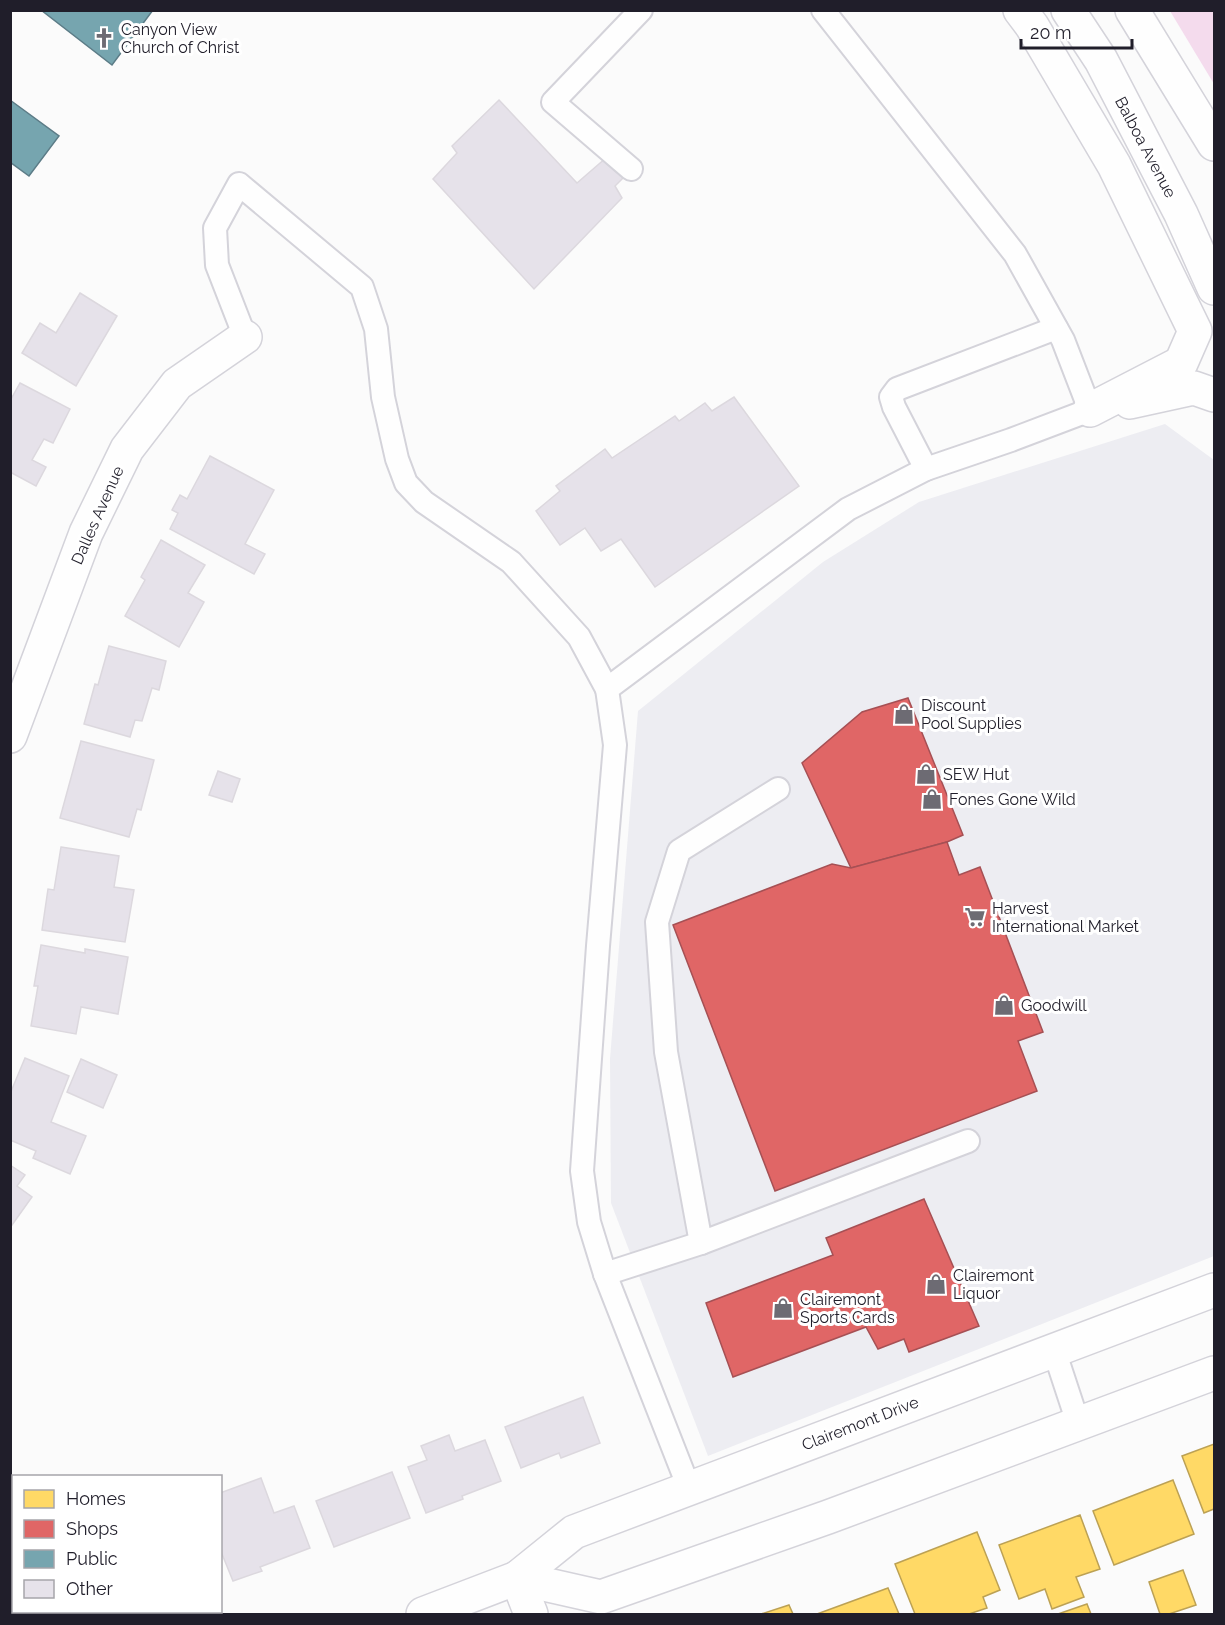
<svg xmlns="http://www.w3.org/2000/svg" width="1225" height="1625" viewBox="0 0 1225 1625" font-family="Raleway,sans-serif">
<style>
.built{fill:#ededf2}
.green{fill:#f4dbed}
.homes{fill:#ffd966;stroke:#bca154;stroke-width:1.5}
.shops{fill:#e06666;stroke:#a65054;stroke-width:1.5}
.public{fill:#76a5af;stroke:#5c7c87;stroke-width:1.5}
.building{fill:#e6e2ea;stroke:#dcd8de;stroke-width:1.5}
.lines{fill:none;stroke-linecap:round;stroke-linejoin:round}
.lane-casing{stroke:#d4d3da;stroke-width:26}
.street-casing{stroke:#d4d3da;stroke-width:36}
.primary-casing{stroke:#d4d3da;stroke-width:36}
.lane{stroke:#fefefe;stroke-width:22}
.street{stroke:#fefefe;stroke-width:33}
.primary{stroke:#fefefe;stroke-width:33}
.labels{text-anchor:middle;stroke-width:6;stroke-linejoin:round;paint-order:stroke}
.poi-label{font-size:16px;fill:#201e2a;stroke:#fff;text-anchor:start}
.street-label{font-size:16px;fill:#201e2a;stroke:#fff}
</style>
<rect width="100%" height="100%" fill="#fbfbfb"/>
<polygon class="built" points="1165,424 1214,460 1214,1256 708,1456 611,1203 610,1059 638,711 823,562 919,502"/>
<polygon class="green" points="1170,11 1214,11 1214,84"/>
<g class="homes">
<polygon points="1214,1444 1214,1509 1204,1513 1182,1456"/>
<polygon points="1173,1480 1194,1534 1114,1565 1093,1511"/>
<polygon points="1080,1515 1100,1569 1076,1577 1084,1597 1052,1609 1045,1589 1019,1599 999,1545"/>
<polygon points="977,1532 1000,1590 983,1597 987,1608 969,1614 915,1614 895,1564"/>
<polygon points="1183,1570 1196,1605 1169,1614 1160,1614 1149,1582"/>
<polygon points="888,1588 899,1614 817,1614"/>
<polygon points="1087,1604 1091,1614 1058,1614"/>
<polygon points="789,1605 793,1614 761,1614"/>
</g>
<g class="shops">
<polygon points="908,698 963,835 947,842 851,868 802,763 862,712"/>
<polygon points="947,842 959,875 980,867 1043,1032 1018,1041 1037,1091 775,1191 673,925 832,864 851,868"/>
<polygon points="924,1199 979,1326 909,1352 904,1339 878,1349 866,1327 733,1377 706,1303 833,1255 826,1238"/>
</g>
<g class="public">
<polygon points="41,10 153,10 112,65"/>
<polygon points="10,100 59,136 29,176 10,162"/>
</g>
<g class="building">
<polygon points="499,100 577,183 607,157 625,176 615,186 622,198 534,289 433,179 457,153 452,146"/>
<polygon points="80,293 117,316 76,386 22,353 40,323 56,333"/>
<polygon points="20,383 70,409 53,443 44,439 32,460 46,467 36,486 10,472 10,401"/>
<polygon points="734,397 799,486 655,587 621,539 601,551 585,528 560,545 536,511 560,491 556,486 605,449 612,458 675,416 679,421 705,403 712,411"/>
<polygon points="210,456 274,490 245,544 265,554 254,574 170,529 178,513 172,510 180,495 187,499"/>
<polygon points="161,540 205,565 188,593 204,602 179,647 125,616 145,580 141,577"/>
<polygon points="109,646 166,661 159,690 152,688 142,721 135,720 130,737 84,724 95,684 98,685"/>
<polygon points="81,741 154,760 141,810 137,809 129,837 60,818"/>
<polygon points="218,771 240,779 232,802 209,795"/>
<polygon points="61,847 119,856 114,887 134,890 125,942 42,930 48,889 54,890"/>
<polygon points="41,945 85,953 85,949 128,957 118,1014 81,1007 76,1034 31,1026 38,986 34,986"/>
<polygon points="25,1058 69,1076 51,1122 86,1136 70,1174 33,1158 36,1151 10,1140 10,1094"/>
<polygon points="81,1059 117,1075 103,1108 67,1092"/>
<polygon points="10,1165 25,1175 17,1186 32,1197 12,1225 10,1224"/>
<polygon points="583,1397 600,1443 561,1458 559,1453 521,1468 505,1427"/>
<polygon points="449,1435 455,1451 485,1440 501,1481 462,1496 463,1499 426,1513 408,1467 427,1460 421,1446"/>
<polygon points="392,1472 410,1518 334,1547 316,1501"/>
<polygon points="261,1478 274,1513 294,1506 310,1548 260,1567 262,1571 233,1581 220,1549 220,1493"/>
<polygon points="26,1612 115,1612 116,1614 28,1614"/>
</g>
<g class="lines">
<g class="lane-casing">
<g id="lane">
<polyline points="631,169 553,102 641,10"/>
<polyline points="245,337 217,265 215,228 239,184 362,287 376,329 383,397 397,459 406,483 424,502 511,562 579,637 607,689"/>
<polyline points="926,469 894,407 891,397 897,389 1056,328"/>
<polyline points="701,1243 666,1052 657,922 679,851 778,789"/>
<polyline points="605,1274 701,1243 968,1141"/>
<polyline points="1054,1350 1078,1423"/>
<polyline points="689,1488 605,1274 589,1222 582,1171 598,946 615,745 607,689 848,509 926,469 1011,440 1090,410 1063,340 1015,254 823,10"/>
</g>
</g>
<g class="street-casing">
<g id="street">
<polyline points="10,736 86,533 127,449 177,384 245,337"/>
<polyline points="517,1578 531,1614"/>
</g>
</g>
<g class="primary-casing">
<g id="primary">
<polyline points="1020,10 1032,26 1114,165 1195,331 1181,363 1090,410"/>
<polyline points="1068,10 1101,60 1181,214 1214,288"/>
<polyline points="1132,10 1214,144"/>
<polyline points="1130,402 1194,388 1214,395"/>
<polyline points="517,1578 601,1597 828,1517 1214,1373"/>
<polyline points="423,1614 517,1578 574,1532 1214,1290"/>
</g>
</g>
<use href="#lane" class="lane"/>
<use href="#street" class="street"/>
<use href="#primary" class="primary"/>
</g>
<defs>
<g id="church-bare" transform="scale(1.62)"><path d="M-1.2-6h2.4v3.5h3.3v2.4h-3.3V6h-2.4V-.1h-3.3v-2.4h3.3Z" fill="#6d6b73" stroke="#fff" stroke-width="2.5" paint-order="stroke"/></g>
<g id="shop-bare" transform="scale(1.62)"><path d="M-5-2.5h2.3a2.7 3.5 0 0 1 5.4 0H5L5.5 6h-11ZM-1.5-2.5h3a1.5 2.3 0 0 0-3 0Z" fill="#6d6b73" stroke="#fff" stroke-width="2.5" paint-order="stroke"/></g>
<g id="supermarket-bare" transform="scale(1.62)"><path d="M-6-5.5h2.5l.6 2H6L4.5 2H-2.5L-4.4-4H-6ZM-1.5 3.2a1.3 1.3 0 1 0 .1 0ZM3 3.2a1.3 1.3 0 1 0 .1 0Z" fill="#6d6b73" stroke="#fff" stroke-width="2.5" paint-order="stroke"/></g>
</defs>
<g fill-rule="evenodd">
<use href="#church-bare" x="104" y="38"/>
<use href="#shop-bare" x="904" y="714"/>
<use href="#shop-bare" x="926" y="774"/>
<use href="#shop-bare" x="932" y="799"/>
<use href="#supermarket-bare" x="975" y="917"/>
<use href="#shop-bare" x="1004" y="1005"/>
<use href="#shop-bare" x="936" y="1284"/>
<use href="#shop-bare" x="783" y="1308"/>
</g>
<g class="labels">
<g class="poi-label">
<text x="121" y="35">Canyon View<tspan x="121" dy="18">Church of Christ</tspan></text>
<text x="921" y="711">Discount<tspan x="921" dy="18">Pool Supplies</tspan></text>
<text x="943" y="780">SEW Hut</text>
<text x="949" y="805">Fones Gone Wild</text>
<text x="992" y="914">Harvest<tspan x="992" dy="18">International Market</tspan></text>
<text x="1021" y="1011">Goodwill</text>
<text x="953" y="1281">Clairemont<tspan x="953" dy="18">Liquor</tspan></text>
<text x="800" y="1305">Clairemont<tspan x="800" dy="18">Sports Cards</tspan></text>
</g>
<g class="street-label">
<text transform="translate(1146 147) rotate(62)" y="6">Balboa Avenue</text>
<text transform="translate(97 515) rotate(-66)" y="6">Dalles Avenue</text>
<text transform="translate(860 1423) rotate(-21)" y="6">Clairemont Drive</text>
</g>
</g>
<rect width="1225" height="1625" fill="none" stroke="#201e2a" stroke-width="24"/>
<rect x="12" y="1475" width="210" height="138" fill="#ffffff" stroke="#a6a5aa" stroke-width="1.5"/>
<rect x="24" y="1490" width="30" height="18" fill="#ffd966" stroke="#a6a5aa" stroke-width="1.5"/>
<text x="66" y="1505" font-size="18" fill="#201e2a">Homes</text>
<rect x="24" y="1520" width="30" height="18" fill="#e06666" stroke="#a6a5aa" stroke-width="1.5"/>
<text x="66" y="1535" font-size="18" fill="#201e2a">Shops</text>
<rect x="24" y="1550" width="30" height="18" fill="#76a5af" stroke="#a6a5aa" stroke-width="1.5"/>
<text x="66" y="1565" font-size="18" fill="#201e2a">Public</text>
<rect x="24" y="1580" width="30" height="18" fill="#e6e2ea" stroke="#a6a5aa" stroke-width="1.5"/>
<text x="66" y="1595" font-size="18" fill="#201e2a">Other</text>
<path d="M1021 39v9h111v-9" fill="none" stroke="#201e2a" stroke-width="3"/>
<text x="1030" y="39" font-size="18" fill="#201e2a" stroke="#ffffff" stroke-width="4.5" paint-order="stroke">20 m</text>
</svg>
